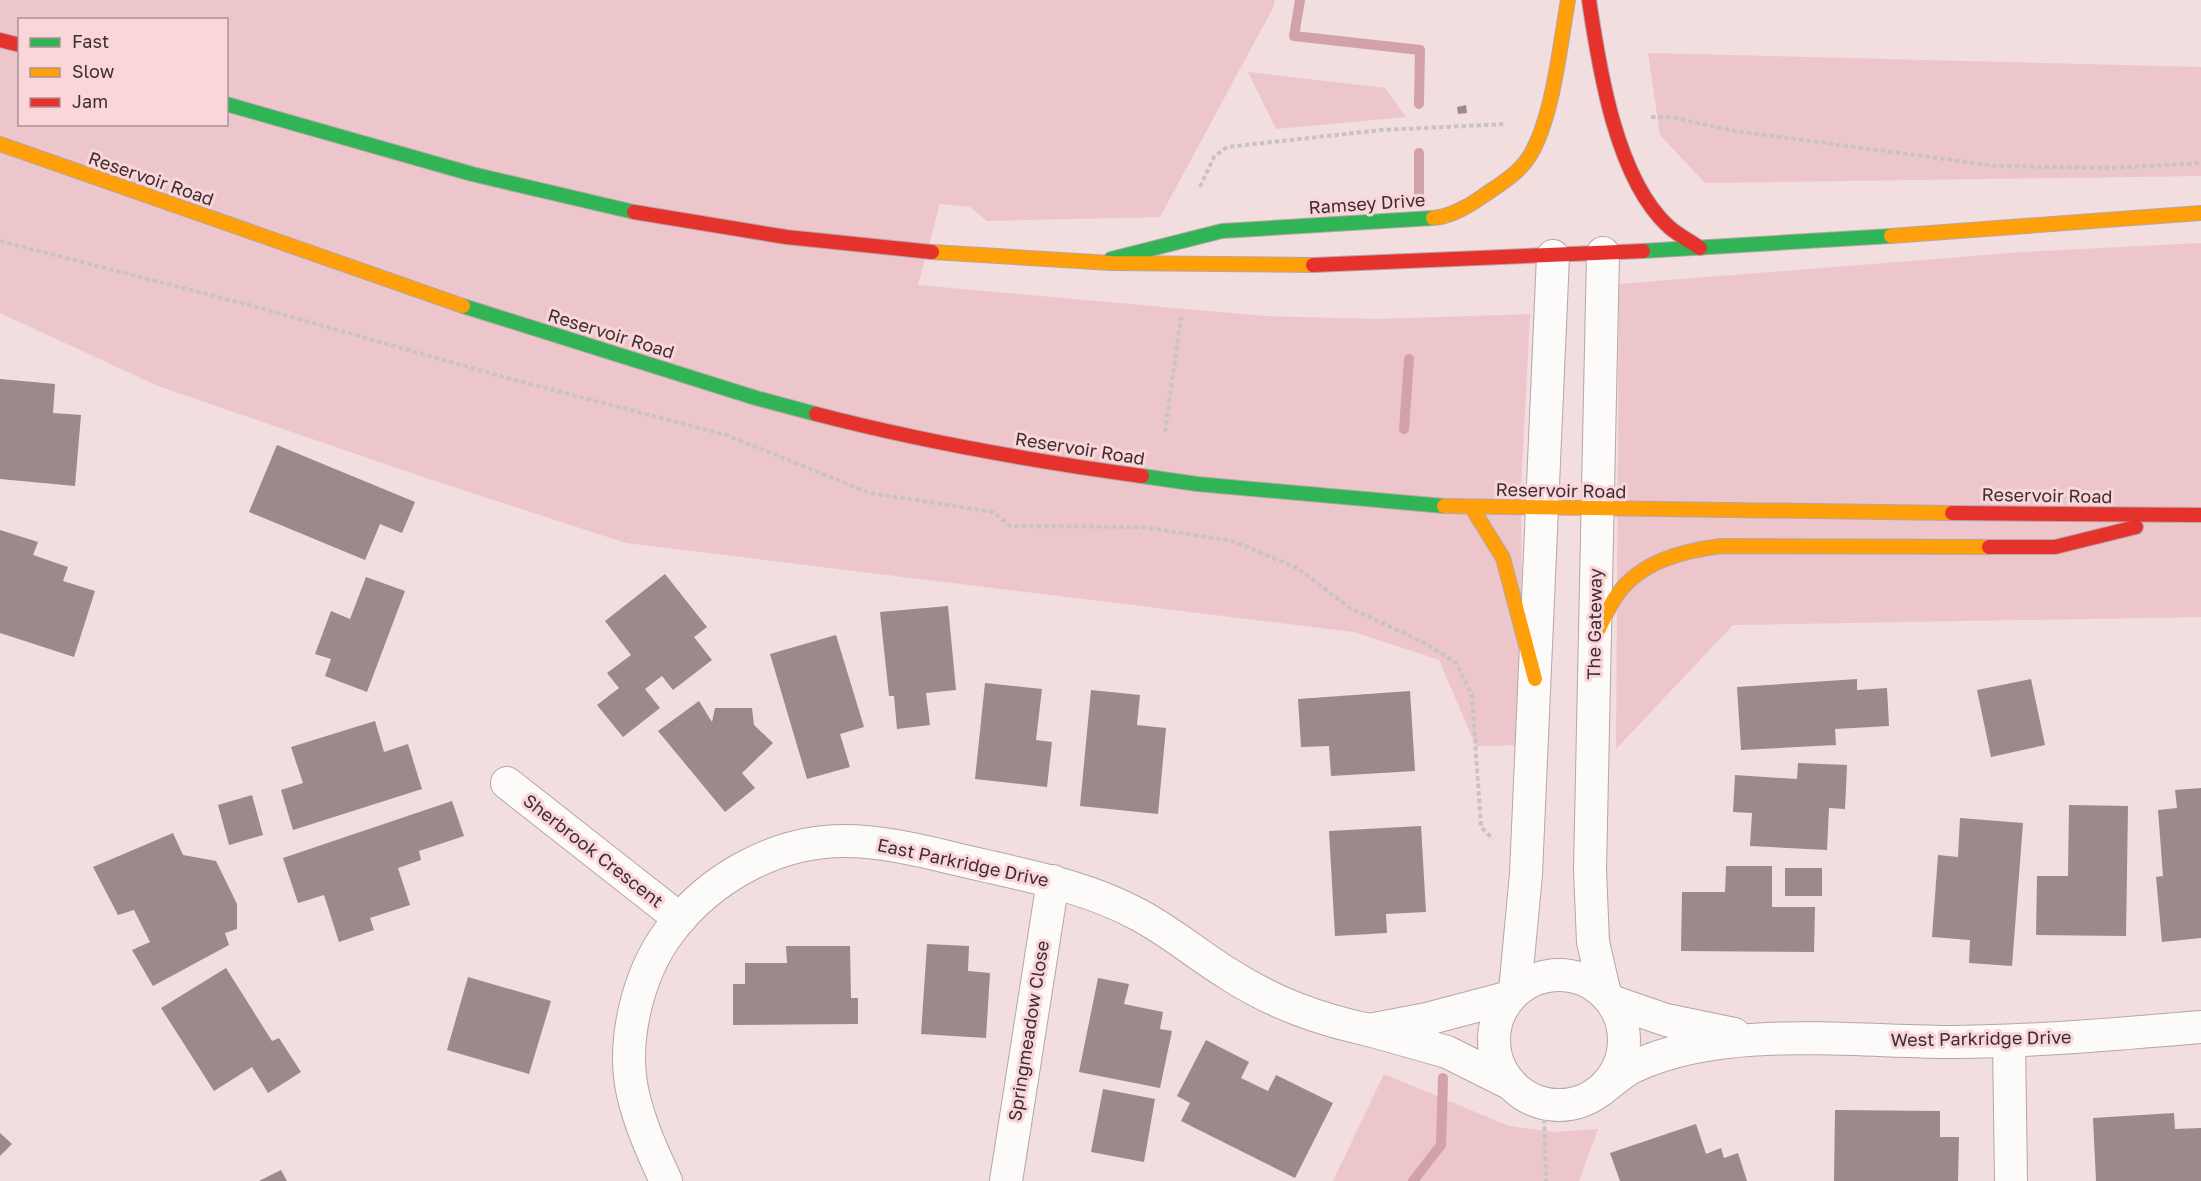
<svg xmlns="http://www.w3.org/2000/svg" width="2201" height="1181" viewBox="0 0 2201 1181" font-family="'Golos Text',sans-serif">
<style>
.green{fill:#ecc6cb;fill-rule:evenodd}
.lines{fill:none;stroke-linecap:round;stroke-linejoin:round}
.stream{stroke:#d2a2a8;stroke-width:10}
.building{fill:#9c898b}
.street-casing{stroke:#b6a6a7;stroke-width:34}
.fast-casing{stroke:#b6a6a7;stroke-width:16}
.slow-casing{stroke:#b6a6a7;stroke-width:16}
.jam-casing{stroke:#b6a6a7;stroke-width:16}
.path{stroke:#c9c3c4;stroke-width:4;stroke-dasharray:4.5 3;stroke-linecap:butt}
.street{stroke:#fdfafa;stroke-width:32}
.fast{stroke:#30b455;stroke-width:14}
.slow{stroke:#ff9f0a;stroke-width:14}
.jam{stroke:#e5322d;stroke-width:14}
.labels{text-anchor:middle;stroke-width:6;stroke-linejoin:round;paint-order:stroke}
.street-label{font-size:18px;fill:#3d2f30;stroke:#fad5d9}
</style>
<rect width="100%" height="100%" fill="#f2dddf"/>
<g class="green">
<path d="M0 0H1275L1273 8 1160 217 987 221 970 207 940 204 918 285 1264 316 1377 319 1530 314 1521 490 1523 745 1476 746 1439 660 1354 632 626 543 429 479 158 386 0 313ZM20 20H226V124H20Z"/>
<polygon points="1648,53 2201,67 2201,176 1705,183 1660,135"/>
<polygon points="1248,72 1385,88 1406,117 1276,129"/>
<polygon points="2201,243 2201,617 1733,625 1616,749 1619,284 2024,252"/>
<polygon points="1384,1074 1509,1126 1556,1132 1598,1129 1579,1181 1333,1181"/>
</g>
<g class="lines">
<g class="stream">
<polyline points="1300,0 1294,36 1420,50 1419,104"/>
<polyline points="1419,197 1419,153"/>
<polyline points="1404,429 1409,359"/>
<polyline points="1413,1181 1441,1145 1443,1078"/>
</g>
</g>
<g class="building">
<polygon points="1466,105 1467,113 1458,114 1457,107"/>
<polygon points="0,379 55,384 53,413 81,415 75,486 0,479"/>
<polygon points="277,445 415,502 402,533 380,524 365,560 249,512"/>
<polygon points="0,530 38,542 33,555 68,567 63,581 95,591 74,657 0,633"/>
<polygon points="665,574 707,627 694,637 712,660 673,690 662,676 645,689 660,708 623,737 597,705 619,688 607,673 631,655 605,621"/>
<polygon points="366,577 405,591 367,692 325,676 331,659 315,654 331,611 350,619"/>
<polygon points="948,606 956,690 926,693 930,725 897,729 894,696 889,696 880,612"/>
<polygon points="836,635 864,727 840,734 850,767 807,779 770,654"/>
<polygon points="1857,679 1857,690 1887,688 1889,726 1835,729 1836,745 1741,750 1737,687"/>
<polygon points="2031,679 2045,745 1991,757 1977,690"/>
<polygon points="985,683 1042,689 1036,740 1052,742 1047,787 975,779"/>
<polygon points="1091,690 1140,695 1137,725 1166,728 1158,814 1080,806"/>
<polygon points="1410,691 1415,771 1331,776 1329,746 1301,747 1298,699"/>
<polygon points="699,701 712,722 715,708 752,708 754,725 773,743 742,773 755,788 725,812 658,731"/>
<polygon points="375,721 384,752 408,744 422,789 293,830 281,790 303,783 291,747"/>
<polygon points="1798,763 1847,765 1845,809 1829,808 1827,850 1750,846 1752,813 1733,812 1735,775 1797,779"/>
<polygon points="2201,788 2201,938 2162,942 2156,877 2163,876 2158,810 2177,808 2175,790"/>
<polygon points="252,795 263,835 229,845 218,805"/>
<polygon points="452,801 464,836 419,851 421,860 398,868 410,905 370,918 374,930 339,942 324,895 298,903 283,858"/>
<polygon points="2069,805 2128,806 2126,936 2036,935 2037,876 2068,876"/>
<polygon points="1960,818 2023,823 2012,966 1969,963 1970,940 1932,937 1938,855 1958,857"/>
<polygon points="1421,826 1426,912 1386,914 1387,933 1335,936 1329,831"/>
<polygon points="173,833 183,855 216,861 237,904 237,929 225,933 229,945 153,986 132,950 150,942 134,910 118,915 93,867"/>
<polygon points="1726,866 1772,866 1772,907 1815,907 1814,952 1681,951 1682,892 1725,892"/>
<rect x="1785" y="868" width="37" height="28"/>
<polygon points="927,944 969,946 968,971 990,973 986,1038 921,1034"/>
<polygon points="786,946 850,946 851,998 858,998 858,1024 733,1025 733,984 745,984 745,963 787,963"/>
<polygon points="226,968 272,1041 279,1038 301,1072 268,1093 252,1067 214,1091 161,1008"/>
<polygon points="468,977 551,1001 529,1074 447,1050"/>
<polygon points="1098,978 1129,984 1124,1004 1163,1012 1160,1029 1172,1031 1160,1088 1079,1072"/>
<polygon points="1206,1040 1249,1062 1241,1078 1268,1091 1276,1075 1333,1103 1295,1178 1181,1121 1190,1103 1177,1096"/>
<polygon points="1103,1089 1155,1099 1144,1162 1091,1152"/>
<polygon points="1835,1110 1940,1111 1940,1137 1959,1137 1958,1181 1834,1181"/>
<polygon points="2174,1113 2175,1129 2201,1128 2201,1181 2096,1181 2093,1118"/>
<polygon points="1696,1124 1706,1154 1721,1148 1724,1158 1738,1153 1747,1181 1620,1181 1610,1153"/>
<polygon points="0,1133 12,1144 0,1156"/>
<polygon points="281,1170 287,1181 259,1181"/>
</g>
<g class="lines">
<g class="street-casing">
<g id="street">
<polyline points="1603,253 1590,870 1593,942 1605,994"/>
<polyline points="507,783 680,919"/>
<circle cx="1559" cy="1040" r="65"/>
<polyline points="1515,991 1526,874 1553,256"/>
<polyline points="1510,997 1427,1019 1369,1030 1447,1052 1511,1084"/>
<polyline points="1611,1001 1666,1020 1734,1034"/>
<polyline points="2009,1041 2011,1181"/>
<path d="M1601 1090C1612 1082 1623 1071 1635 1066 1726 1024 1856 1042 1955 1042 2037 1041 2119 1034 2201 1027"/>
<path d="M666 1181C653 1153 640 1125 633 1094 621 1042 638 973 670 931 710 878 776 841 844 841 892 841 940 856 986 866 1039 878 1091 889 1139 915 1171 932 1199 956 1230 975 1274 1003 1318 1019 1369 1030"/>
<polyline points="1006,1181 1053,881"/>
</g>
</g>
<g class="fast-casing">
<g id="fast">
<polyline points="226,104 472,174 634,212"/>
<polyline points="1643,251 1891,236"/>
<polyline points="1111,259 1222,231 1433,218"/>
<polyline points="463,306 756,398 816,414"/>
<polyline points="1142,476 1197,484 1444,506"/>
</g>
</g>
<g class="slow-casing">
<g id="slow">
<polyline points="0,144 463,306"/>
<path d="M1433 218C1449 217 1470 206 1483 196 1499 185 1518 174 1529 157 1553 119 1560 45 1568 0"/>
<polyline points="1891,236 2201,213"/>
<polyline points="932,252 1111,263 1313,265"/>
<polyline points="1444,506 1952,513"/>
<polyline points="1472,508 1503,558 1535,679"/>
<path d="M1595 637C1602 623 1608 607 1617 595 1641 561 1683 551 1721 546L1989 547"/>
</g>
</g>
<g class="jam-casing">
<g id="jam">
<path d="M1589 0C1599 68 1616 179 1669 227 1678 235 1690 241 1700 248"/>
<polyline points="0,40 20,45"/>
<polyline points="634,212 786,237 932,252"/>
<polyline points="1313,265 1643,251"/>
<path d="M816 414C924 442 1032 461 1142 476"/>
<polyline points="1952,513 2201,515"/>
<polyline points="1989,547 2055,547 2136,527"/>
</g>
</g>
<g class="path">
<polyline points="1651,117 1670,117 1735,131 1997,166 2112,168 2201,163"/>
<polyline points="1200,187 1214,157 1227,147 1382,130 1506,124"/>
<polyline points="0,241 253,306 507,378 726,435 870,493 993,512 1010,526 1143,527 1233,541 1297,568 1350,608 1427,644 1456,663 1472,695 1481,827 1493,839"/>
<polyline points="1165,432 1181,317"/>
<polyline points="1544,1104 1546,1181"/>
</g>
<use href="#street" class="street"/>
<use href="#fast" class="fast"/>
<use href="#slow" class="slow"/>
<use href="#jam" class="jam"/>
</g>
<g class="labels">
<g class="street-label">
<text transform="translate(151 179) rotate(19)" y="6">Reservoir Road</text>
<text transform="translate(1367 204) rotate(-4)" y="6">Ramsey Drive</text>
<text transform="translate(611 334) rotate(17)" y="6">Reservoir Road</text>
<text transform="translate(1080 449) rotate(9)" y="6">Reservoir Road</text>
<text transform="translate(1561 491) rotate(1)" y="6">Reservoir Road</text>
<text transform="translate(2047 496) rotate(1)" y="6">Reservoir Road</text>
<text transform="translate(1595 624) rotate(-89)" y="6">The Gateway</text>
<text transform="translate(593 851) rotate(38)" y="6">Sherbrook Crescent</text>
<text transform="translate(963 863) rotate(12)" y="6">East Parkridge Drive</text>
<text transform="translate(1029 1031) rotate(-81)" y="6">Springmeadow Close</text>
<text transform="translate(1981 1039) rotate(-1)" y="6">West Parkridge Drive</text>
</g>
</g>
<rect x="18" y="18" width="210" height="108" fill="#fad5d9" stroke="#ae9395" stroke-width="1.5"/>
<rect x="30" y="38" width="30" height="9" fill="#30b455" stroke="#ae9395" stroke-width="1.5"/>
<text x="72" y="48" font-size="18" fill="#3d2f30">Fast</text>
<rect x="30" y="68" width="30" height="9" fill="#ff9f0a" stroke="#ae9395" stroke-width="1.5"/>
<text x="72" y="78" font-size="18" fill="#3d2f30">Slow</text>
<rect x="30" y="98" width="30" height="9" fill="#e5322d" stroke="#ae9395" stroke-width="1.5"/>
<text x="72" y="108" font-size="18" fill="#3d2f30">Jam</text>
</svg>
